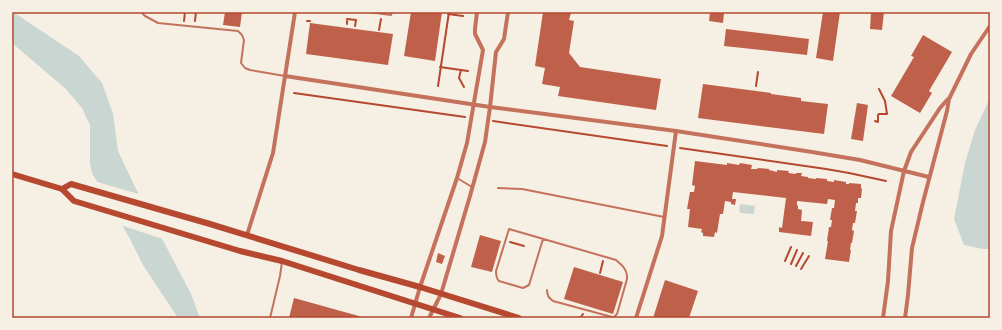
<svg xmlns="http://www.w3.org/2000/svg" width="1002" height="330" viewBox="0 0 1002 330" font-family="Jost,sans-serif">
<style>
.water{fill:#c9d6d2}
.pier{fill:#f6efe4}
.building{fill:#bf614a}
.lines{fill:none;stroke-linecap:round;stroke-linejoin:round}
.path{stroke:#b5482f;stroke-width:2}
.service{stroke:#c5725c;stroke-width:2}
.minor{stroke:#c5725c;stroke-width:4}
.secondary{stroke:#b5482f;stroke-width:6}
.neatline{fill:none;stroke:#b5482f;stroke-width:1.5}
</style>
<rect width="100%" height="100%" fill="#f6efe4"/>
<g class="water">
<polygon points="12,12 13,12 79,56 102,83 113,114 118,151 134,185 191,294 200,318 178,318 143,265 129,237 92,173 90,163 90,125 82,108 66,89 12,43"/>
<polygon points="990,98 990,249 983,249 964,245 954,219 965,163 975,130"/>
<polygon points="740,204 755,206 754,214 741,213 739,211"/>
</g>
<polygon class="pier" points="94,181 142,195 166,240 120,225"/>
<g class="building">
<polygon points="225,12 242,12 240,27 223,25"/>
<polygon points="411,12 442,12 435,61 404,56"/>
<polygon points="543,12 571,13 569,20 574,21 569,53 580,67 661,79 656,110 558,96 560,87 542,84 545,68 535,66"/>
<polygon points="710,12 724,13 723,23 709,21"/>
<polygon points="823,12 840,12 833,61 816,58"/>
<polygon points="871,12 884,12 882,30 870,29"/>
<polygon points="310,23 393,34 388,65 306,54"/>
<polygon points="726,29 809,39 807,55 724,46"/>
<polygon points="923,35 952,52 929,91 932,93 920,113 891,96 914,57 911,56"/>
<polygon points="703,84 771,93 771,94 801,98 801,101 828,104 824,134 698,118"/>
<polygon points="857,103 868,105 863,141 851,139"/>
<polygon points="695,161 727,165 727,163 739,165 740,163 752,165 751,169 757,169 758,168 769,169 769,170 777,172 777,170 789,171 788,173 796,174 796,173 802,173 801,176 808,177 808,178 816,179 816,178 827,179 827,181 834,182 834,180 846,182 846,184 849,184 849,183 861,184 861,188 862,189 861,198 858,198 858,203 856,203 855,211 857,211 855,223 853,223 852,230 854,231 852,243 851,243 850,250 851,250 849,262 825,259 828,241 827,241 829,227 831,227 832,220 830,220 832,208 834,208 835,200 828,199 827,204 797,201 797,205 798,206 798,209 802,210 801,221 813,222 811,236 779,232 779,227 782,228 786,198 733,192 732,199 736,199 735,205 731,204 731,202 725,201 723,214 720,214 717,233 715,232 714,237 703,236 703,233 701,232 702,229 688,227 690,209 687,209 690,192 694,192 695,186 692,185"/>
<polygon points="480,235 501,241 492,272 471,267"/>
<polygon points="438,253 445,256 442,264 436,262"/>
<polygon points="574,267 623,282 613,314 564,299"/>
<polygon points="665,280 698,291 689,318 653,318"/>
<polygon points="294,298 366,318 289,318"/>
</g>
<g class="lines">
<g class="path">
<polyline points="448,14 463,16"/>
<polyline points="347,19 356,20 355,26"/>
<polyline points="184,21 185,12"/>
<polyline points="195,21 196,12"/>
<polyline points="307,21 310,21"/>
<polyline points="347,24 347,21"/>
<polyline points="379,30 381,19"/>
<polyline points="440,67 468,71"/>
<polyline points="461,70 459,78 464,87"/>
<polyline points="438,86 449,12"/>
<polyline points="756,86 758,72"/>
<polyline points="294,93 465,117"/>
<polyline points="493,121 667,146"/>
<polyline points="875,121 878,122 878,115 879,114 887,114 885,101 879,89"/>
<polyline points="680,148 826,169 849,173 886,181"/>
<polyline points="510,242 524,246"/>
<polyline points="785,261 791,247"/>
<polyline points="791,264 797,250"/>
<polyline points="796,266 803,253"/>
<polyline points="801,269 809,256"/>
<polyline points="600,273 603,261"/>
<polyline points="576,318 581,317 583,314"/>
</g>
<g class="service">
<polyline points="141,12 145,16 158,23 238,31 242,35 244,40 241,63 245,68 250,70 285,76"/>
<polyline points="369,12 391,15 392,12"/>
<polyline points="457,178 472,187"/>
<polyline points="498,188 522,189 664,217"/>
<path d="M543 239 529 285 523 288 499 281C496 278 496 275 496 271L509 229 616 260C622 265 628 270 627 279L617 314 614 317H612L553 301C549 298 547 296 547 290"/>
<polyline points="270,318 280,276 282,262"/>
</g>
<g class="minor">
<polyline points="285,76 490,107 676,131 812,152 860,160 929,177"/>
<polyline points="247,235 273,153 295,12"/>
<polyline points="411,318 420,287 457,178 467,143 483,50 475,34 475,29 477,12"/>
<polyline points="429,318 441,294 470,196 485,142 490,107 496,52 504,39 508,12"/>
<polyline points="636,318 662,236 676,131"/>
<polyline points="883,318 888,281 891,231 904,171 911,152 940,108 948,99"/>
<polyline points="905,318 908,295 912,248 923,202 947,111 949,99 971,54 990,26"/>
</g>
<g class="secondary">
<polyline points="12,174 62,189 74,201 240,251 282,261 460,318"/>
<polyline points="62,189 71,184 210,224 359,270 420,287 519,318"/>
</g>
</g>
<rect width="1002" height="330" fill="none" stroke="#f6efe4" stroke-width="26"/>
<rect x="13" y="13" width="976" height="304" class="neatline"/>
</svg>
